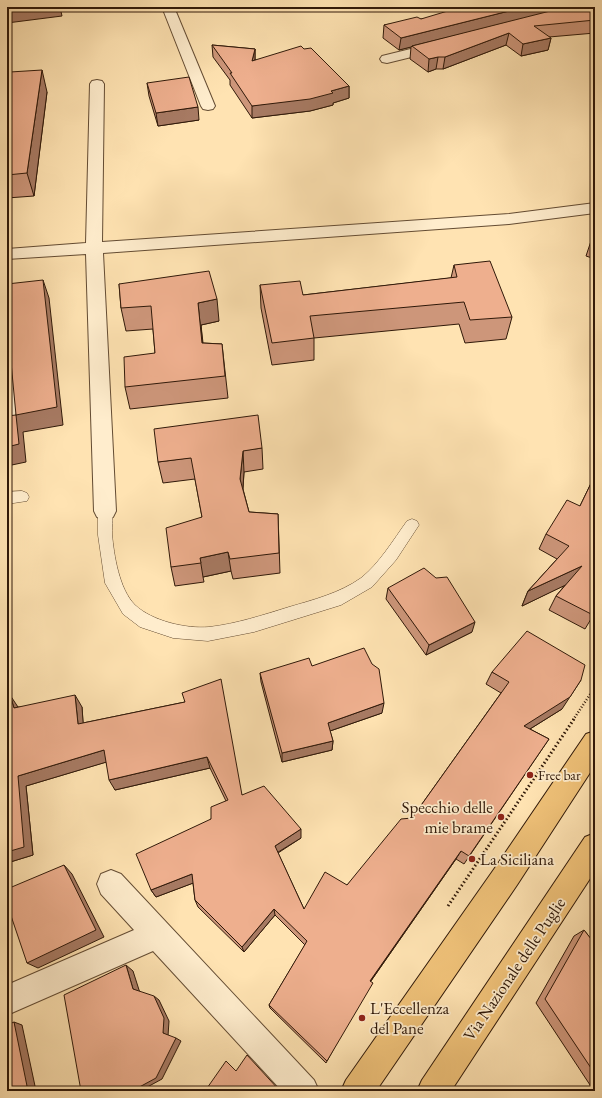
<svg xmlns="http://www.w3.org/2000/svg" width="602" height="1098" viewBox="0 0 602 1098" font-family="'EB Garamond',serif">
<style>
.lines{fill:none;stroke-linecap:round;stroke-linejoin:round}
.service-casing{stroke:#644c33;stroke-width:1}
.minor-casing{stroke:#644c33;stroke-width:2}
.primary-casing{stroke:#301909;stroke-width:2}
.path-far1{stroke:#301909;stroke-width:2.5;stroke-dasharray:1 2;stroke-linecap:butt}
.path{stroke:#301909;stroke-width:3;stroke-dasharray:1.5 2.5;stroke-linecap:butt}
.service{fill:#ffedcd;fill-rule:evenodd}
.minor{fill:#ffedcd;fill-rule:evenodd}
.primary{fill:#f0c279;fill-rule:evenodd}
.wall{fill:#cd967a;stroke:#301909}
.shaded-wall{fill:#a77a63;stroke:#301909}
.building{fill:#eeaf8e;stroke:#301909}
.poi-dot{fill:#8f2418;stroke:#ffedcd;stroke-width:1.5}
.labels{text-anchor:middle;stroke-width:3.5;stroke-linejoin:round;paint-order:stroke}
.poi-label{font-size:14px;fill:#301909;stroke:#ffedcd;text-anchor:start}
.near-poi-label{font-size:17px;fill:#301909;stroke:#ffedcd;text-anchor:start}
.near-street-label{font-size:17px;fill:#301909;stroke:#ffedcd}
</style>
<rect width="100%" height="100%" fill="#ffe3b2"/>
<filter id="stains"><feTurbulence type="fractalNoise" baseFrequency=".005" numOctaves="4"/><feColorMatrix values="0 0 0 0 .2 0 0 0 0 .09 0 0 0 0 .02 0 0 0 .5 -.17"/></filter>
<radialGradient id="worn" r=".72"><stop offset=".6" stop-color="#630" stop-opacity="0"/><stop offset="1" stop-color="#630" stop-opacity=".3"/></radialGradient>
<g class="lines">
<g class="service-casing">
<g id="service">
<polygon points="7,373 12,375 13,378 17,416 12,424 7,425"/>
<polygon points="22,491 27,493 29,497 27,501 7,504 7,492"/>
<path d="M105 505 110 507C114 515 112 525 112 534 114 555 119 589 135 605 152 621 186 629 209 627 236 624 263 615 289 607 313 600 340 593 361 578 379 564 394 539 407 521L412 519 417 521 419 525 396 560 372 587 341 605 254 632 208 641 173 638 140 627 123 614 105 583 98 535V511L100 507Z"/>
</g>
</g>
<g class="minor-casing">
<g id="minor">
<polygon points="162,7 174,7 215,106 213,109 208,110 203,109 201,106"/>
<polygon points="439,42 444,43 446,46 444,49 387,63 382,62 380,59 382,56"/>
<polygon points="97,80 102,81 104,84 102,242 509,214 595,203 595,213 509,224 103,253 116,511 113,517 105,520 97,517 94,511 86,254 7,259 7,249 86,243 90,84 92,81"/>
<polygon points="111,870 121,874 314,1080 319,1091 282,1091 153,951 7,1015 7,985 134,930 101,894 97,884 101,874"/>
</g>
</g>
<g class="primary-casing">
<g id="primary">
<polygon points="595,731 595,765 517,885 376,1091 341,1091 346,1080 497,865 586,734"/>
<polygon points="595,833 595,871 451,1091 417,1091 422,1080 585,837"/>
</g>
</g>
<polyline class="path-far1" points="573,720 595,687"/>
<polyline class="path" points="448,906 574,719"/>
<use href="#service" class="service"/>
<use href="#minor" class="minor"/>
<use href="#primary" class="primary"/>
</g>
<g class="wall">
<polygon points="595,7 595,33 549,37 551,38 548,50 521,56 506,45 443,69 436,69 428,72 410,59 411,47 399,50 383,38 384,25 421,19"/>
<polygon points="212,45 255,49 255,60 349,86 349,98 333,103 333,105 310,111 252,118 230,85 230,80 213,57"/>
<polygon points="147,83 199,120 158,126 149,96"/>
<polygon points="7,92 47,92 34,196 7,198"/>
<polygon points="595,234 595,259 586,256 592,238"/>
<polygon points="454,265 512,317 506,339 465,343 459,324 314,338 314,360 272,365 261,308 260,285 303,295 451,278"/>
<polygon points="119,284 219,321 201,325 203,343 222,344 228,398 130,409 125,387 155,353 153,329 126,331 121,308"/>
<polygon points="262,448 263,469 244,472 243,489 249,512 278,514 280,573 233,579 231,571 203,577 204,582 175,586 171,567 202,517 195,479 163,483 158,462"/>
<polygon points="595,475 595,621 591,619 585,629 549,610 556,596 565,585 522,606 528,591 557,559 539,549 546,534 580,506"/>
<polygon points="388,588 472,632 426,655 386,599"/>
<polygon points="312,666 382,713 330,731 333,741 332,750 282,762 261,682 260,673"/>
<polygon points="492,672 562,709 530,729 549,739 464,864 456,859 371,981 326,1063 270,1008 269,1005 305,945 275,915 244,952 198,907 195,900 193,883 156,897 151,890 226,801 210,768 115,790 106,762 26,786 33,855 7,863 7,696 18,707 82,707 83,723 185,702 242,795 301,838 278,853 304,909 347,885 412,818 501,693 486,684"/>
<polygon points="584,930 595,944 595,1091 594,1091 536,1003 574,936"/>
</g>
<g class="shaded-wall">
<polygon points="30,7 60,7 62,16 7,23 7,10"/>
<polygon points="525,7 573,7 412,46 411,47 399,50 401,38"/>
<polygon points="509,33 506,45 443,69 445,57"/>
<polygon points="551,38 548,50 521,56 523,44"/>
<polygon points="255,49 255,60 252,61"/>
<polygon points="438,57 436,69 428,72 429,59"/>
<polygon points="42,70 47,92 34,196 27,173"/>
<polygon points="349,86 349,98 333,103 333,105 310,111 252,118 252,106 331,91"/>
<polygon points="198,107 199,120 158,126 156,113"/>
<polygon points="43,280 49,298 63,425 23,432 26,462 7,466 7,447 16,415"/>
<polygon points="217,299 219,321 201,325 204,365 202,343 198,303"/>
<polygon points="243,451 244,472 242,500 240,479"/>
<polygon points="228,552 231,571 203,577 200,558"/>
<polygon points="582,566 574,581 522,606 528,591"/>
<polygon points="475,622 472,632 426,655 429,645"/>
<polygon points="581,680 562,709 517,737 524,726"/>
<polygon points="10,695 18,707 14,708"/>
<polygon points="75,695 82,707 84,735 78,724"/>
<polygon points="384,703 382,713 327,732 328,723"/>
<polygon points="333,741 332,750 282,762 282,753"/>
<polygon points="104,750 110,761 26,786 33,855 7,863 7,852 18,776"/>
<polygon points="207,757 210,768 115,790 109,780"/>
<polygon points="301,829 301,838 275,854 275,846"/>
<polygon points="461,851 456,859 368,985 370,981"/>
<polygon points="64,865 72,874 104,937 38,968 27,963"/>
<polygon points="192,874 196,882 156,897 151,890"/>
<polygon points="274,909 275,915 244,952 242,947"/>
<polygon points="126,965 133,971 140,993 133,989"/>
<polygon points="154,996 159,1000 169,1021 168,1036 163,1033"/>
<polygon points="14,1022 22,1025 35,1086 26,1091 17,1091"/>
<polygon points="176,1038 181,1041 162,1079 140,1091 132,1091"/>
</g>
<g class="building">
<polygon points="7,7 30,7 7,10"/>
<polygon points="461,7 525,7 401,38 384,25 417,17 421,19"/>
<polygon points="566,7 595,7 595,20 534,26 551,38 523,44 509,33 445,57 438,57 429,59 412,46"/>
<polygon points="212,45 255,49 252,61 301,46 304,49 311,48 349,86 331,91 333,93 310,99 252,106 230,73 232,73"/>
<polygon points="42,70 27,173 7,175 7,92 10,72"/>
<polygon points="189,77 198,107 156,113 147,83"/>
<polygon points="595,234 595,239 592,238"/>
<polygon points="490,261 512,317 470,320 464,302 310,316 314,338 272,343 260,285 300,281 303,295 457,277 454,265"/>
<polygon points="209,271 217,299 198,303 202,343 222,344 225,376 125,387 124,357 155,353 151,306 121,308 119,284"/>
<polygon points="43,280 57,407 16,415 7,320 7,284"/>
<polygon points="16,415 19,444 7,447 7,416"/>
<polygon points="258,415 262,448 243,451 240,479 249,512 278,514 279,553 230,559 228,552 200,558 201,563 171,567 166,528 202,517 191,458 158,462 154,429"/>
<polygon points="595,475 595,610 593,615 556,596 582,566 528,591 569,546 546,534 567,500 580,506"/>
<polygon points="424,568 436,578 447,577 475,622 429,645 388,588"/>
<polygon points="527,631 585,665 581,680 570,697 524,726 549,739 469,856 461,851 370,981 373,983 327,1061 269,1005 307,941 274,909 242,947 195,900 192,874 151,890 136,854 211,819 211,807 228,800 207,757 109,780 104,750 18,776 24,847 7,852 7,696 10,695 14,708 75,695 78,724 185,702 182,693 221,679 242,795 264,786 301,829 275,846 304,909 325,872 347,885 401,819 412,818 509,682 492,672"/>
<polygon points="364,648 372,664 379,669 384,703 328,723 333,741 282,753 260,673 309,658 312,666"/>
<polygon points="64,865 96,930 27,963 7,904 7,889"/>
<polygon points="584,930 595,944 595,1074 545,999"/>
<polygon points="126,965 133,989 154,996 164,1018 163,1033 176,1038 156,1078 132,1091 81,1091 64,995"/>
<polygon points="14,1022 27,1086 17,1091 7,1091 7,1025"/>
<polygon points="247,1055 280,1091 205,1091 226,1061 236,1071"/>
</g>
<g class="poi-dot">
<circle cx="530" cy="775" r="4"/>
<circle cx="501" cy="817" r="4"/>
<circle cx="472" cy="859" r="4"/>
<circle cx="362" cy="1018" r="4"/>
</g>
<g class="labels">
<g class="poi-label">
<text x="538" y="780">Free bar</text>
</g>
<g class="near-poi-label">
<text x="493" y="813" text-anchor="end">Specchio delle<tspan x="493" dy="20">mie brame</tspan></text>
<text x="480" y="865">La Siciliana</text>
<text x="370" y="1014">L'Eccellenza<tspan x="370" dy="20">del Pane</tspan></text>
</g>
<g class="near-street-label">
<text transform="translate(514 969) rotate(-56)" y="6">Via Nazionale delle Puglie</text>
</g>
</g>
<rect width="602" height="1098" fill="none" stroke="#ffe3b2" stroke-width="24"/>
<rect x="8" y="8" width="586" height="1082" fill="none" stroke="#301909" stroke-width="2"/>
<rect x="12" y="12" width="578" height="1074" fill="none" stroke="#301909"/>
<rect width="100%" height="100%" filter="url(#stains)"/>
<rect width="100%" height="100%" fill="url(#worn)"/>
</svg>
